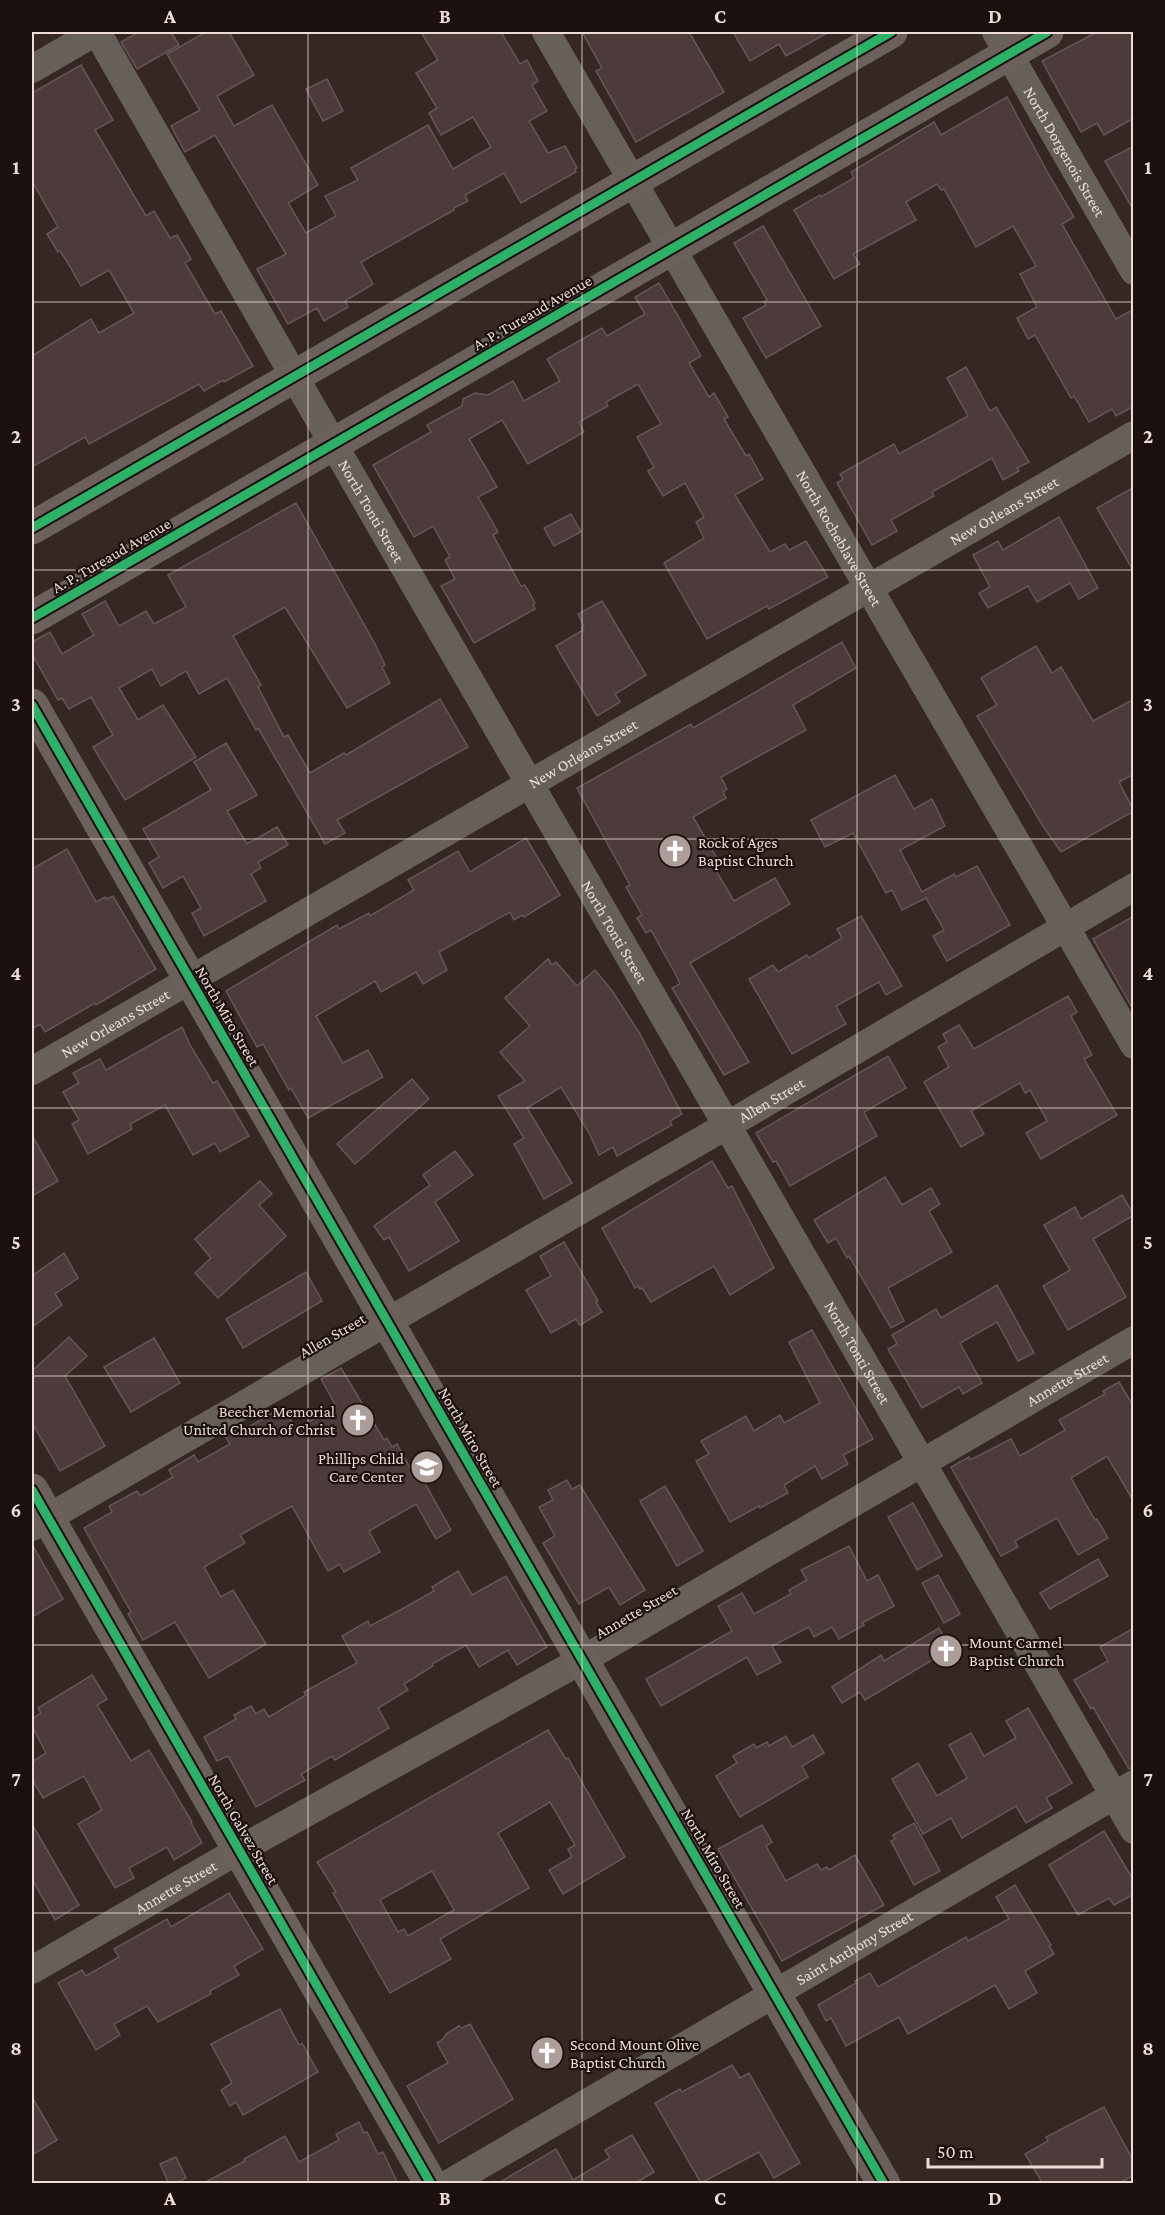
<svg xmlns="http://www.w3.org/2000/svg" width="1165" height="2215" viewBox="0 0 1165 2215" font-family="'Crimson Pro',serif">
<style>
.building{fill:#4d3b3c;stroke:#645758;stroke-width:1.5;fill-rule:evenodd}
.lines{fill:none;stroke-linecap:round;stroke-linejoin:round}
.street{stroke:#675f5a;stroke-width:28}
.secondary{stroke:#6b615a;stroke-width:33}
.cycleway-casing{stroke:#1b100d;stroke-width:13}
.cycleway{stroke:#2db169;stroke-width:9}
.grid{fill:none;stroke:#eddcd7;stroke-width:1.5;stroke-opacity:0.55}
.labels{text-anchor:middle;stroke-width:4.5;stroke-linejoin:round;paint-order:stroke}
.street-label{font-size:16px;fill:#eddcd7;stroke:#1b100d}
.poi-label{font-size:16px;fill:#eddcd7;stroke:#1b100d;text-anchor:start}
.neatline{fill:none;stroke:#eddcd7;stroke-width:2}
.grid-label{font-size:20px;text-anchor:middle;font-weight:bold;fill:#eddcd7}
</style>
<rect width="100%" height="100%" fill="#352724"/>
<g class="building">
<polygon points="139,32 171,32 179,45 137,69 121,42"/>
<polygon points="206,32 229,32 254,75 217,96 234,126 272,105 318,185 288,203 306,233 336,216 325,196 358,180 351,168 428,125 453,169 491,147 473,117 441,135 429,113 437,108 416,73 438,60 421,32 501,32 520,64 527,60 538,81 532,85 547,111 529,121 548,153 565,146 577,168 575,169 576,172 521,203 504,173 465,195 468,201 454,208 454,210 361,262 373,284 345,301 348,307 324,321 317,308 288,324 257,269 286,254 264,217 215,135 185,152 171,126 200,110 167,54"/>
<polygon points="582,32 689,32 724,92 636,142 596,71 602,68"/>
<polygon points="733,32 829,32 786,56 779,44 750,61"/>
<polygon points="1097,32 1134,32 1134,118 1104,135 1097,123 1081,132 1042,61"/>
<polygon points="81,65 113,120 95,130 146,216 154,211 170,238 177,235 191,259 185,263 215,314 221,311 253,366 224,382 223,380 204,391 199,384 89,444 85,437 32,467 32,356 91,319 99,333 134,313 109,270 81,286 66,260 60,251 58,252 47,234 58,227 32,181 32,93"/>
<polygon points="327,79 343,111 323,121 306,89"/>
<polygon points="1007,97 1049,175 1074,217 1062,224 1116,319 1134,309 1134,406 1116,416 1112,409 1089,422 1074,396 1071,398 1035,335 1028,339 1017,318 1037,307 1020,274 1036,266 1013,226 976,247 944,189 941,190 937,184 906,202 916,220 853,254 860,264 834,279 794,210 820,195 821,197 854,178 851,172 934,122 941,135"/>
<polygon points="1134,146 1134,211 1105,161"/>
<polygon points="763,226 821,326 766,358 743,318 766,305 764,302 767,300 734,243"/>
<polygon points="659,283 701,356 689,363 709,397 714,393 728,417 724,419 746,456 749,454 763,479 735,495 770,552 785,544 789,550 806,541 828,577 769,609 767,606 707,639 664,563 704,538 696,522 704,517 685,483 663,496 648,471 654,467 637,437 661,424 638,384 606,402 608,406 579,422 584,432 528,464 502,420 469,439 497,487 478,497 498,532 493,535 521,586 525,585 535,603 533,605 535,609 474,643 441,586 455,579 445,560 450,557 433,526 414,537 373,465 431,432 427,425 462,406 463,399 475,393 488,395 513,381 524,401 560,381 547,359 602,328 607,336 645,314 635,297"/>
<polygon points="966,367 990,411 996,407 1029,462 1017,468 1019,471 1003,480 992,458 932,492 934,496 891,520 897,531 872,545 837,483 843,479 840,474 894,444 899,454 968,416 947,378"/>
<polygon points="1134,487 1134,572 1097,508"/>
<polygon points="296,503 375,644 385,665 382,667 390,683 347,708 285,607 233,636 261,685 258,687 284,737 288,735 310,773 344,753 346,755 440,699 468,747 337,820 345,833 325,844 258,728 256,730 227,678 199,694 186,671 161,686 152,669 119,688 138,720 163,705 196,757 125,800 93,747 113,735 91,697 69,709 62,698 58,700 32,654 32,642 50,632 62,654 94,635 82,614 105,601 119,626 146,611 154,624 186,607 168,575"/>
<polygon points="571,514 581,532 554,546 544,528"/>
<polygon points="1059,517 1098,588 1079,599 1070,583 1037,602 1028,586 988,608 979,593 990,587 973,555 998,541 1003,550"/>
<polygon points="602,601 646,675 615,694 620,702 597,716 556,646 583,630 582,628 584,626 578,614"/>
<polygon points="842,642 856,668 793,705 806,730 721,777 727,789 723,792 726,798 693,817 721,865 715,869 734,901 775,878 790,904 690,963 749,1062 724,1075 672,988 680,984 677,977 651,930 646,933 637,918 642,915 626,887 630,885 577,788 691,724 693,728"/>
<polygon points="1036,646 1052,673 1061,667 1093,721 1134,699 1134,774 1119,782 1134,811 1061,852 1043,826 977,716 997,705 981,678"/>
<polygon points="226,743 257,795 227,811 247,844 277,827 288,845 258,862 261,868 251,874 266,901 204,936 192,913 201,908 183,876 163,888 149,863 159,857 143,829 211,790 194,762"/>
<polygon points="895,775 914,809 932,799 945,826 900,850 922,892 954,874 956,877 977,866 1010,925 947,961 933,936 944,930 926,898 902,910 892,890 886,893 853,833 825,847 811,820"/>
<polygon points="526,838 560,895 524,917 522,915 514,920 510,912 439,952 447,970 423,984 416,972 381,992 375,981 316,1016 343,1063 368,1050 383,1077 308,1118 291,1088 289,1090 263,1044 257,1047 226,991 337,925 339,929 369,913 370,916 414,890 408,880 458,851 470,872"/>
<polygon points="67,849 96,902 105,897 107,899 113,896 156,969 96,1005 95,1003 45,1032 40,1024 32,1029 32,869"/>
<polygon points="861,916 902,986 886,995 879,982 836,1006 846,1024 792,1054 749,979 773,965 778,972 807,955 809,958 842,938 837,929"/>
<polygon points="1134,916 1134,1011 1093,939"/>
<polygon points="548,959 552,965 556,962 577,986 595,970 613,992 640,1034 682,1114 670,1121 672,1125 617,1156 613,1147 599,1155 589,1133 561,1087 527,1108 572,1183 544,1199 514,1144 524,1138 498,1096 525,1081 500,1052 530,1026 505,998"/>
<polygon points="1068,996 1077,1012 1071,1016 1092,1055 1084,1059 1117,1115 1041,1159 1026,1133 1047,1121 1030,1090 1025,1093 1020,1083 971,1111 984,1134 961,1147 924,1082 949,1067 938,1047 947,1042 943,1034 959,1025 974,1049"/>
<polygon points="182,1027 190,1045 213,1083 217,1081 249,1136 220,1152 215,1143 193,1155 165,1105 130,1124 132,1129 88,1154 72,1124 79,1120 63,1092 79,1083 73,1073 100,1059 106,1070"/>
<polygon points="888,1056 906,1088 864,1112 877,1136 790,1186 776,1161 773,1162 756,1133"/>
<polygon points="412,1079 429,1099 355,1164 337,1144"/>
<polygon points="32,1135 58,1181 32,1196"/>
<polygon points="455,1151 473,1175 435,1202 459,1241 409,1271 389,1237 384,1240 374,1226 430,1185 423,1175"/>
<polygon points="712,1161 728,1188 732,1186 774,1268 730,1295 714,1266 651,1302 642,1288 640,1289 638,1286 635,1288 602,1228"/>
<polygon points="885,1177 902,1205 931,1188 940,1204 929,1211 952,1252 888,1288 904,1321 891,1328 849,1256 847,1258 836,1238 828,1243 814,1220"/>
<polygon points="260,1181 272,1194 259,1205 286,1236 218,1298 195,1273 211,1258 195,1239"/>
<polygon points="1122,1195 1134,1215 1093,1239 1126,1297 1068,1330 1043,1286 1070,1270 1044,1225 1075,1207 1081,1219"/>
<polygon points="564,1242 598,1301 596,1302 602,1312 580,1325 576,1319 551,1333 526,1290 551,1276 540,1256"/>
<polygon points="64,1253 78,1278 55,1294 62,1305 32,1327 32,1276"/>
<polygon points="306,1272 322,1301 243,1348 226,1319"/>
<polygon points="997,1285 1034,1353 1018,1361 997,1322 960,1343 982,1383 963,1394 959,1387 922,1408 888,1349 897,1344 892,1335 936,1309 941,1318"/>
<polygon points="812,1330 873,1439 843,1455 848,1464 822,1479 815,1466 784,1485 788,1493 760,1508 759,1506 730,1522 696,1461 709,1454 701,1441 746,1416 754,1431 780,1415 784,1423 820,1403 789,1342"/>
<polygon points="69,1337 87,1356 65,1376 105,1446 60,1471 32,1423 32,1371"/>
<polygon points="154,1338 180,1383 131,1412 104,1367"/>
<polygon points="341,1368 384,1440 387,1438 392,1447 397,1444 413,1473 418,1471 451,1530 436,1539 416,1504 369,1531 380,1552 344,1572 340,1564 328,1571 292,1506 240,1535 245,1543 204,1567 221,1597 233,1590 266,1644 209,1678 175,1622 143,1640 128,1614 131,1612 84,1528 112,1512 109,1506 137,1491 140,1496 173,1477 169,1470 194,1455 198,1462 230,1444 225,1436 241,1427 243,1430 283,1407 296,1429 336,1406 321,1379"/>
<polygon points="1119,1382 1134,1407 1134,1502 1107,1456 1071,1478 1095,1520 1097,1519 1108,1538 1078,1555 1057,1518 1015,1541 1018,1547 1001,1556 951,1467 969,1457 970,1460 1011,1439 1020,1456 1065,1430 1059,1420 1105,1394 1103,1391"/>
<polygon points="567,1480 572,1489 580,1485 645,1590 620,1605 609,1587 579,1604 543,1543 555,1536 539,1507 553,1500 548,1490"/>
<polygon points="665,1486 703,1551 677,1566 640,1501"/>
<polygon points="913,1503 942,1556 917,1570 888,1517"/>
<polygon points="32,1544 63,1599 32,1617"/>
<polygon points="849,1546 867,1581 878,1575 894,1606 862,1623 864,1625 839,1639 832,1627 814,1637 809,1627 772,1646 781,1662 757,1675 747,1657 661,1706 646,1679 732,1631 718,1606 742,1593 754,1614 791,1594 789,1590 807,1580 801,1570"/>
<polygon points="1098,1559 1108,1576 1050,1609 1040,1593"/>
<polygon points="458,1571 472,1595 506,1576 547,1647 517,1665 508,1650 479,1667 466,1645 432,1664 433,1666 404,1684 408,1690 378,1708 389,1728 335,1760 332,1756 301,1774 305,1780 256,1807 228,1756 217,1761 204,1737 236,1719 234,1715 251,1706 256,1714 264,1709 269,1717 306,1695 304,1692 357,1663 342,1636 368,1621 370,1626 402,1609 434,1591 432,1587"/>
<polygon points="938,1575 960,1614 944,1623 922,1583"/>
<polygon points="939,1628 951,1649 865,1700 860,1692 842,1703 832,1687 881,1655 884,1661"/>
<polygon points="1134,1628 1134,1768 1129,1769 1093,1707 1091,1709 1074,1680 1108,1661 1100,1647"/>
<polygon points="92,1675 107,1699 97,1705 131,1761 149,1750 192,1822 191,1823 202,1843 174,1860 167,1847 129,1868 134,1878 115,1888 78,1824 102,1810 84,1776 43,1798 32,1779 32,1762 46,1753 32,1726 32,1719 41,1713 38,1708"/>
<polygon points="1028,1708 1072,1783 1046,1798 1052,1808 1026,1823 1016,1806 962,1838 951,1818 923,1834 892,1779 918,1763 937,1796 967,1778 949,1745 971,1733 984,1756 1016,1738 1006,1721"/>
<path d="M548 1730 566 1759 568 1758 625 1857 563 1894 549 1870 572 1857 568 1849 575 1845 550 1802 498 1833 529 1888 440 1939 451 1959 390 1993 333 1893 336 1892 317 1862ZM432 1871 454 1910 408 1936 404 1929 398 1932 380 1900Z"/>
<polygon points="813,1735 824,1753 802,1766 808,1777 740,1817 716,1776 737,1763 733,1756 754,1744 756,1748 767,1742 769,1746 786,1736 792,1747"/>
<polygon points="914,1823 940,1871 914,1885 891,1841 895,1839 893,1835"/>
<polygon points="32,1824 79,1905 55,1920 32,1879"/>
<polygon points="762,1825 772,1842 766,1846 786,1881 817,1864 821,1870 827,1867 829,1870 855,1855 884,1905 782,1961 718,1849"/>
<polygon points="1104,1831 1134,1881 1134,1894 1114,1905 1109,1898 1078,1915 1049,1865"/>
<polygon points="1015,1885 1051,1945 1049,1946 1054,1954 1025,1971 1037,1993 1009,2009 995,1985 908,2034 899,2017 846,2046 831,2018 826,2021 818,2005 856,1983 855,1981 870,1973 878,1987 966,1937 968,1941 1009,1919 996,1897"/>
<polygon points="229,1893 263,1949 234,1966 239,1975 210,1991 211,1994 158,2022 147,2006 114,2024 120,2035 96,2050 58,1983 82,1970 86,1976 119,1957 114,1949 167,1919 171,1927"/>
<polygon points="280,2009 299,2045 302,2043 318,2072 243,2115 236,2102 230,2106 221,2090 232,2083 211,2044"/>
<polygon points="470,2024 513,2099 439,2143 407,2086 448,2063 437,2043 444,2038 446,2034 459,2026 462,2028"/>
<polygon points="732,2065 740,2078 749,2073 800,2163 774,2178 759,2152 701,2183 655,2103 680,2089 682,2092"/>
<polygon points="32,2097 57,2140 32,2155"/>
<polygon points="1104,2107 1134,2162 1134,2175 1118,2184 1043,2184 1025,2154 1048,2141 1046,2137"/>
<polygon points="359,2122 364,2133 367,2132 378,2154 383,2152 398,2184 202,2184 245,2161 244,2159 285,2136 299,2162 339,2140 336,2134"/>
<polygon points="632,2135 654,2172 634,2184 497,2184 556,2149 573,2180 610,2158 605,2150"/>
<polygon points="176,2157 186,2178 175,2184 169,2184 160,2164"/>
</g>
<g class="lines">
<g class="street">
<path id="s1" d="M97 32 294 376 1134 1830"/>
<path id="s2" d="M546 32 1134 1045"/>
<path id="s3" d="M996 32 1134 271"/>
<polyline points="32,69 96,32"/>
<path id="s4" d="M32 1071 1134 435"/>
<path id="s5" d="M32 1527 726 1126 1134 887"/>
<path id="s6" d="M32 1970 239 1850 582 1660 1134 1340"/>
<path id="s7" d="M448 2184 1134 1784"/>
</g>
<g class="secondary">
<polyline points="32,528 891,32"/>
<polyline points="32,618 1047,32"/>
<polyline points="32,705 884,2184"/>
<polyline points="32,1490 431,2184"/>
</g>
<g class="cycleway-casing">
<g id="cycleway">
<polyline points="32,528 891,32"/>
<polyline points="32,618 1047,32"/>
<polyline points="32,705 884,2184"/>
<polyline points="32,1490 431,2184"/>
</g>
</g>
<use href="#cycleway" class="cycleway"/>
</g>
<path class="grid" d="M308 32V2184M582 32V2184M857 32V2184M32 302H1134M32 570H1134M32 839H1134M32 1108H1134M32 1376H1134M32 1645H1134M32 1913H1134"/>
<defs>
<g id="church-disc" transform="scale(1.725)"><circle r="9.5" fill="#ad9d98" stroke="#1b100d"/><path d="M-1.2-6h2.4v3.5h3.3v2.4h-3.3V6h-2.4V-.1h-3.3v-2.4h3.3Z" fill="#fff"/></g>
<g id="school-disc" transform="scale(1.725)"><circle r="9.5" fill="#ad9d98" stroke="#1b100d"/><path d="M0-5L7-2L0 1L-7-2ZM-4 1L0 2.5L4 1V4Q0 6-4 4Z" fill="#fff"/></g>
</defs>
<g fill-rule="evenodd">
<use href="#church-disc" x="675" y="851"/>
<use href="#church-disc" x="358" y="1420"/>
<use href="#school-disc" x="427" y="1467"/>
<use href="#church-disc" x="946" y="1651"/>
<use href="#church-disc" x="547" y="2053"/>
</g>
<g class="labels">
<g class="street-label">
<text dy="6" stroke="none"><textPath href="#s3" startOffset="138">North Dorgenois Street</textPath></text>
<text transform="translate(532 312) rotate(-30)" y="6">A. P. Tureaud Avenue</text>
<text dy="6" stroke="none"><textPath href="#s1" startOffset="552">North Tonti Street</textPath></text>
<text dy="6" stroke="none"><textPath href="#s4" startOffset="1122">New Orleans Street</textPath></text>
<text dy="6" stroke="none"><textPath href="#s2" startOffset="585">North Rocheblave Street</textPath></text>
<text transform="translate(111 555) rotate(-30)" y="6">A. P. Tureaud Avenue</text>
<text dy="6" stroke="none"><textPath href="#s4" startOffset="636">New Orleans Street</textPath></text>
<text dy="6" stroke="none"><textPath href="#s1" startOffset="1038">North Tonti Street</textPath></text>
<text transform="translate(228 1016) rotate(60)" y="6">North Miro Street</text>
<text dy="6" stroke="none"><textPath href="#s4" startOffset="96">New Orleans Street</textPath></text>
<text dy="6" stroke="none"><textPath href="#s5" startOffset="854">Allen Street</textPath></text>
<text transform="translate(332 1335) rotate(-30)" y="6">Allen Street</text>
<text dy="6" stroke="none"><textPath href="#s1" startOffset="1524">North Tonti Street</textPath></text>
<text dy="6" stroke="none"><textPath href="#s6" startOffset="1192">Annette Street</textPath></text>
<text transform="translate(471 1437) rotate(60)" y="6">North Miro Street</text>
<text transform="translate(636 1611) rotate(-30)" y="6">Annette Street</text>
<text transform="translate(244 1829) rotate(60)" y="6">North Galvez Street</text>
<text transform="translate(714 1858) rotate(60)" y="6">North Miro Street</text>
<text dy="6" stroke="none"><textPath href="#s6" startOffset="166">Annette Street</textPath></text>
<text dy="6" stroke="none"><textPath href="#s7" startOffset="470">Saint Anthony Street</textPath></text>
</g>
<g class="poi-label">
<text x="698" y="848">Rock of Ages<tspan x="698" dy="18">Baptist Church</tspan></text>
<text x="335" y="1417" text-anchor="end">Beecher Memorial<tspan x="335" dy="18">United Church of Christ</tspan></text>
<text x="404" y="1464" text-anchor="end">Phillips Child<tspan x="404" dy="18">Care Center</tspan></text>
<text x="969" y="1648">Mount Carmel<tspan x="969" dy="18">Baptist Church</tspan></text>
<text x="570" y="2050">Second Mount Olive<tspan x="570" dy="18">Baptist Church</tspan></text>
</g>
</g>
<rect width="1165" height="2215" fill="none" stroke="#1b100d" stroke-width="66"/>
<path d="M928 2158v9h174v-9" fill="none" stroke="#eddcd7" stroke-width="3"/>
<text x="937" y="2158" font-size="18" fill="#eddcd7" stroke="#1b100d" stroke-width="4.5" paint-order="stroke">50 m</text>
<rect x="33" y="33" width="1099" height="2149" class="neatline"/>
<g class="grid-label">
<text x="170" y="23">A</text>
<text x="445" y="23">B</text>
<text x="720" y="23">C</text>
<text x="995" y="23">D</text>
<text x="16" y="174">1</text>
<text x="1148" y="174">1</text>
<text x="16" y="443">2</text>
<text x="1148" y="443">2</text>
<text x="16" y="711">3</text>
<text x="1148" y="711">3</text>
<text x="16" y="980">4</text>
<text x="1148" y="980">4</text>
<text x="16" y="1249">5</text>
<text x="1148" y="1249">5</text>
<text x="16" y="1517">6</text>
<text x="1148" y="1517">6</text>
<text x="16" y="1786">7</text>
<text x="1148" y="1786">7</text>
<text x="16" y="2055">8</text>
<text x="1148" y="2055">8</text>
<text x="170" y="2205">A</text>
<text x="445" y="2205">B</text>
<text x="720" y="2205">C</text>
<text x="995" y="2205">D</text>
</g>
</svg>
